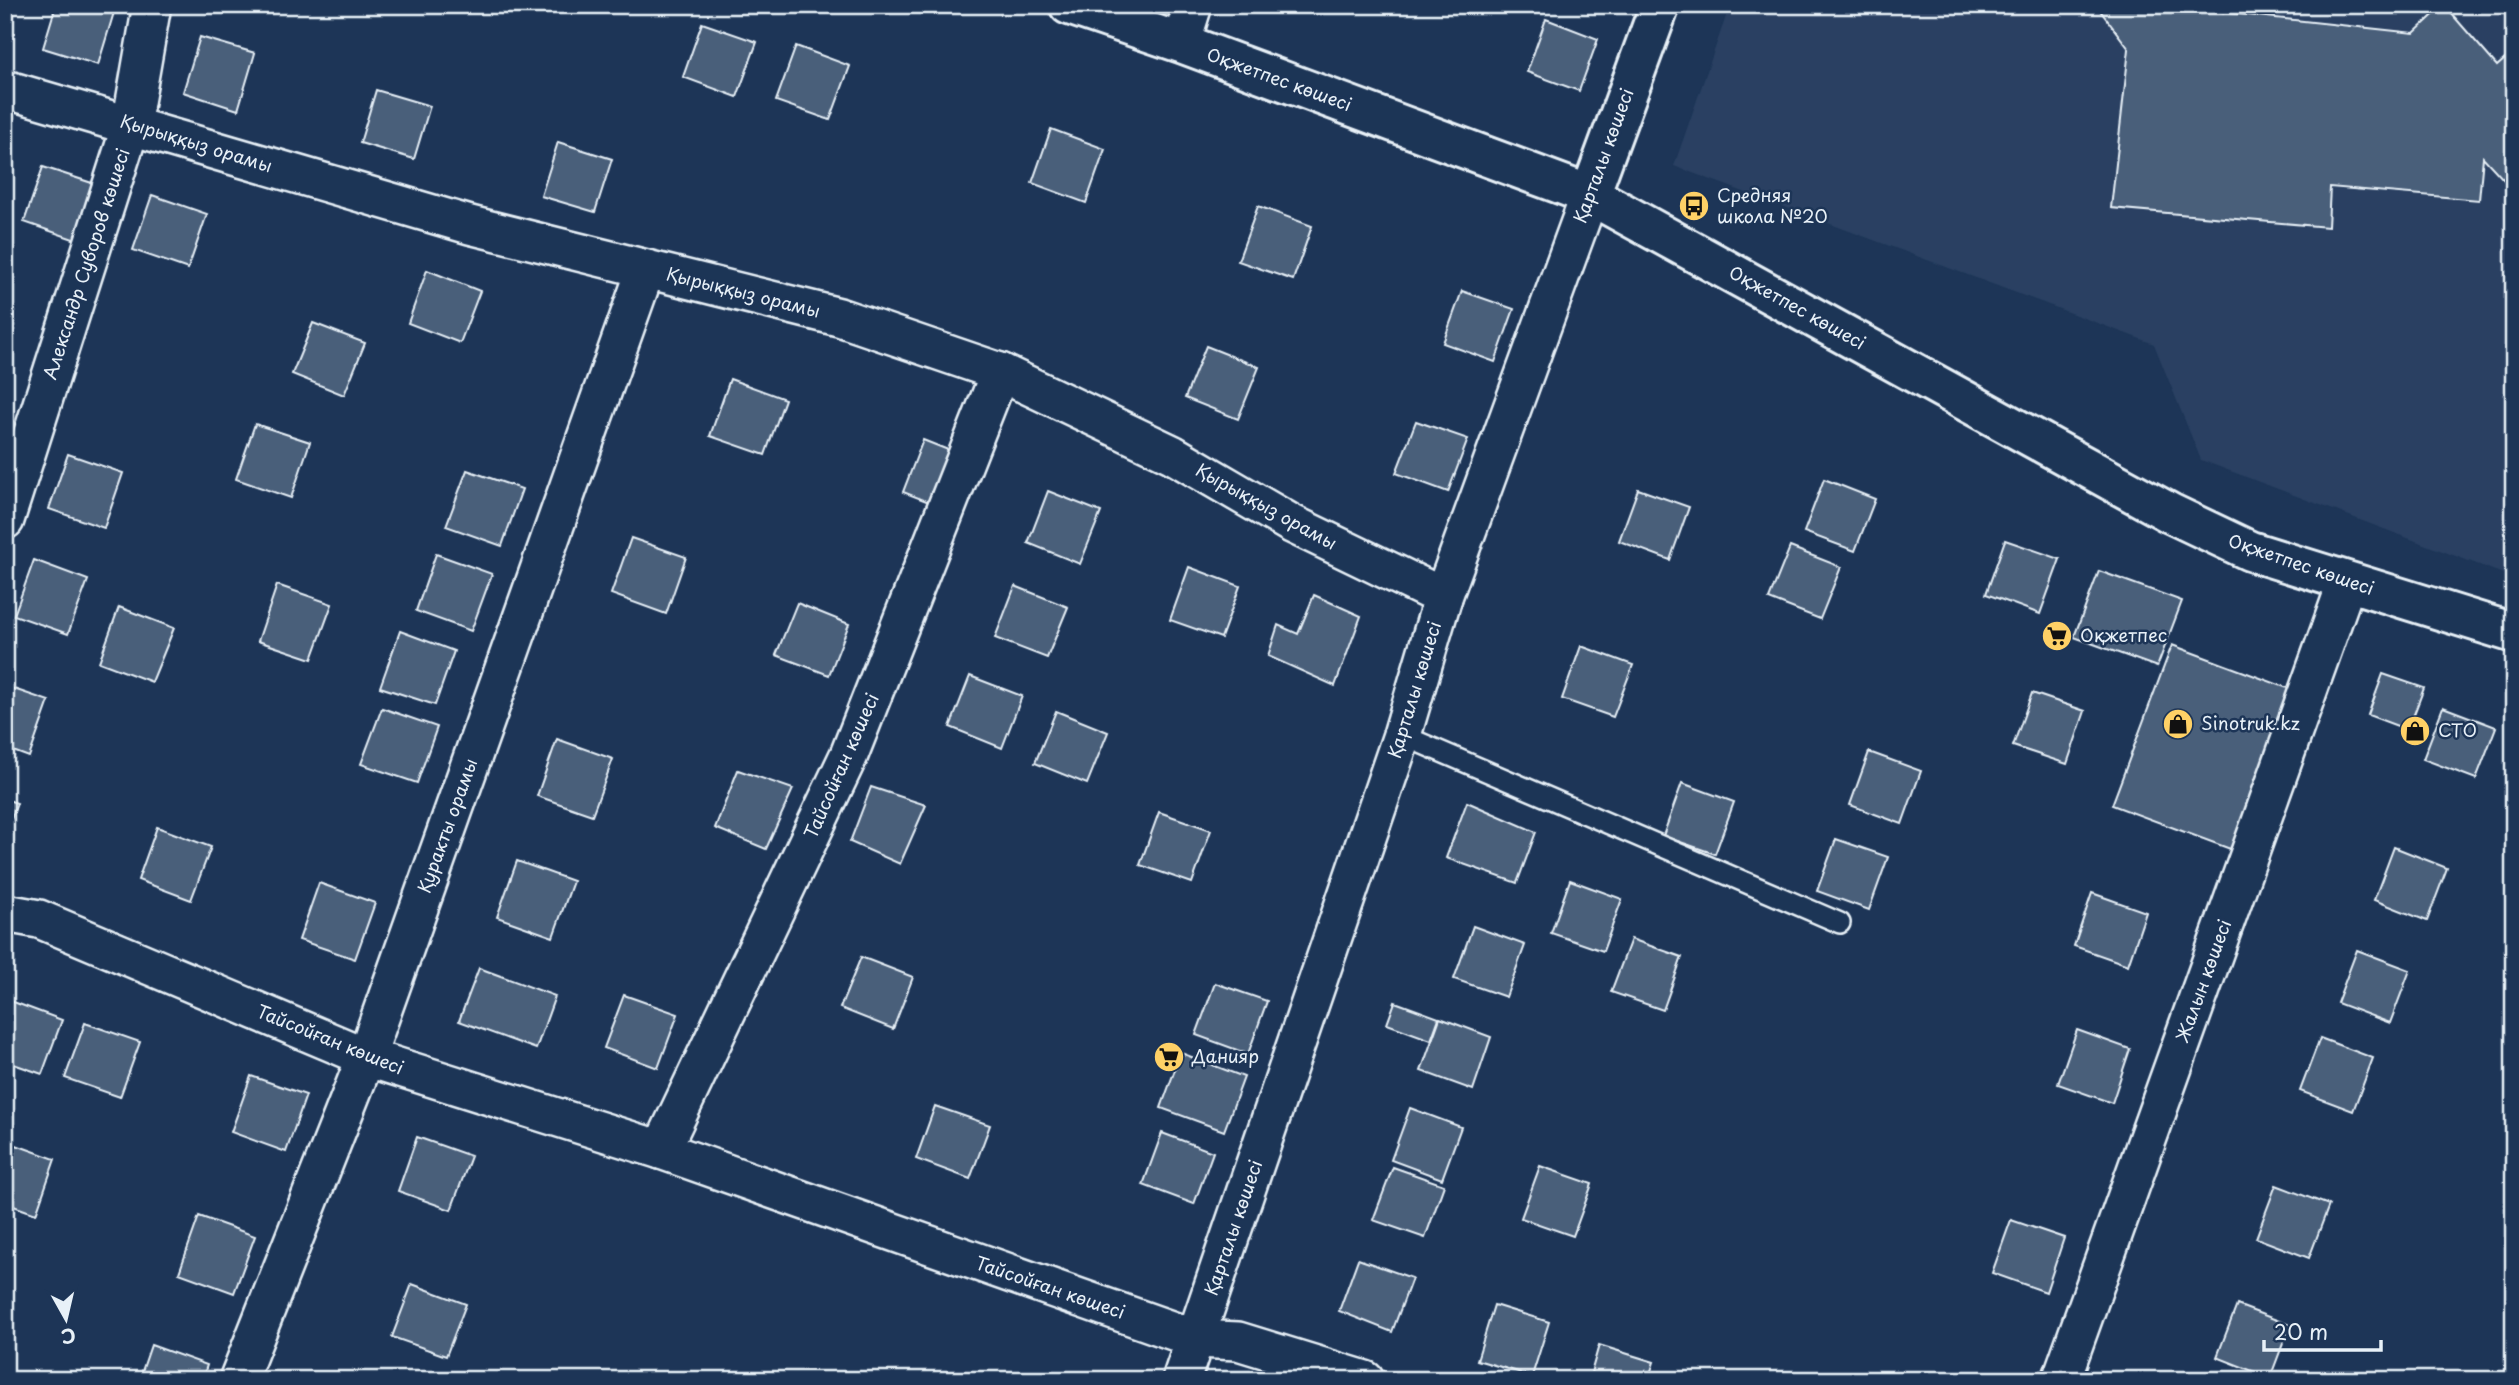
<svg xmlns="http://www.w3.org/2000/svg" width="2519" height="1385" viewBox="0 0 2519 1385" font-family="'Playpen Sans',sans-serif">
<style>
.built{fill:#2a4162}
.building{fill:#495e7a;stroke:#e8f1f8;stroke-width:2}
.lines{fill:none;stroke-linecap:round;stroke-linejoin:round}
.lane-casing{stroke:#e8f1f8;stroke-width:24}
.street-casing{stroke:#e8f1f8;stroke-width:42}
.secondary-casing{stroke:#e8f1f8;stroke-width:44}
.lane{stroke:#1d3557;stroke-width:19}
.street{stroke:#1d3557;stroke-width:37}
.secondary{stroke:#1d3557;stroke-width:38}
.labels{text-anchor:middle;stroke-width:5;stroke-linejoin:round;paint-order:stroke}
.street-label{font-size:18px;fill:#e8f1f8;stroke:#1d3557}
.poi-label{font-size:18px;fill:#e8f1f8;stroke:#1d3557;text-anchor:start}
</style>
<rect width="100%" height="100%" fill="#1d3557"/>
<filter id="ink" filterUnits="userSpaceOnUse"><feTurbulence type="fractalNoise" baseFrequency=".0143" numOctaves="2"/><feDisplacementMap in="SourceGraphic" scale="14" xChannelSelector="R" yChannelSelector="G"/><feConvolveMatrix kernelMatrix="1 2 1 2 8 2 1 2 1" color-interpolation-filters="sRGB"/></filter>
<g filter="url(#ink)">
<polygon class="built" points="1730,5 2514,5 2514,578 2201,460 2154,344 1674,166"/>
<g class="building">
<polygon points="56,5 103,5 115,9 98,65 43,48"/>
<polygon points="2096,5 2215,5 2221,12 2414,33 2444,5 2497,66 2514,51 2514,191 2483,157 2479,200 2330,187 2328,227 2111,208 2129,49"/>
<polygon points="1546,19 1598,39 1579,91 1527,72"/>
<polygon points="702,23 757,42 737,97 683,77"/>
<polygon points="200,37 255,53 238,110 183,92"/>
<polygon points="796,46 850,66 830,120 776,101"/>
<polygon points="376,90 430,106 414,159 360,143"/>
<polygon points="1051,129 1105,149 1086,203 1032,183"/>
<polygon points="558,142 612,159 595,212 541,196"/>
<polygon points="43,167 98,185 79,241 24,222"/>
<polygon points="152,195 207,214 188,269 133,250"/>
<polygon points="1258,206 1312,226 1293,280 1238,261"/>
<polygon points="427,270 480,291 460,343 408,323"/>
<polygon points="1462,291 1514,309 1495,362 1443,343"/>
<polygon points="313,323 365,343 344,395 292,374"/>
<polygon points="1206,346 1259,367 1238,419 1185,398"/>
<polygon points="730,379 785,399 765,455 710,436"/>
<polygon points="1416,421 1468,439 1448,492 1396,473"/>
<polygon points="255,424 310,442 291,498 236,479"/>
<polygon points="923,440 976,461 955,512 903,492"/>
<polygon points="68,454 123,473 104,528 49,509"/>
<polygon points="467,470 522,489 502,546 446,526"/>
<polygon points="1824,479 1875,499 1855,551 1804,532"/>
<polygon points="1638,489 1689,507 1670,560 1619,541"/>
<polygon points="1048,491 1101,512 1080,564 1028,543"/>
<polygon points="631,538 686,557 666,614 611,594"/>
<polygon points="2005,540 2060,559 2040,614 1986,594"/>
<polygon points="1790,547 1841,567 1820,619 1769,599"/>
<polygon points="436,554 492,574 471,631 416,611"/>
<polygon points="34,560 88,580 68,634 14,615"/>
<polygon points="1189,567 1240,586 1221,638 1170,620"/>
<polygon points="2099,571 2182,601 2157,667 2074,637"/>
<polygon points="277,585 332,604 312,659 258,641"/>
<polygon points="1015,586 1068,607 1047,658 995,638"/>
<polygon points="1314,595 1361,616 1335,686 1268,656 1278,625 1298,634"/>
<polygon points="797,603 849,624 829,675 776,655"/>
<polygon points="119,607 174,628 152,682 99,662"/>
<polygon points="400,631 454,651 435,705 380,687"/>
<polygon points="2172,645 2293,690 2233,850 2112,805"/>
<polygon points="1581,646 1633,665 1613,717 1562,699"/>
<polygon points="2383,674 2424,688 2408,730 2368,715"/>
<polygon points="970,676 1022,696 1002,748 950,727"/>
<polygon points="5,686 49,701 29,757 5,748"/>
<polygon points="2032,693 2085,711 2067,764 2013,746"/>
<polygon points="2443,707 2496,727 2476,779 2423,759"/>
<polygon points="382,708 437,727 417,783 361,764"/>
<polygon points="1056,711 1108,732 1087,784 1035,763"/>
<polygon points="557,739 613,759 592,815 537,796"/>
<polygon points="1869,752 1921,771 1902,824 1850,805"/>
<polygon points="738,770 793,789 766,849 715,828"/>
<polygon points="1682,783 1734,802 1715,854 1663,836"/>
<polygon points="871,787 926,805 900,864 850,842"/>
<polygon points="5,799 17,803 5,836"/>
<polygon points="1467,802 1536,832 1517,883 1446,858"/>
<polygon points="1159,812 1211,830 1192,883 1140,865"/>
<polygon points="157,827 211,847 191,900 138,880"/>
<polygon points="1836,839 1888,857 1869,910 1817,891"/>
<polygon points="2394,847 2447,868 2427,921 2374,900"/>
<polygon points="517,861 573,881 553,937 497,917"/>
<polygon points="1570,880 1622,899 1603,951 1551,933"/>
<polygon points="319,883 375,903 355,959 299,940"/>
<polygon points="2092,893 2146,912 2128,965 2074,946"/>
<polygon points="1473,926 1525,945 1506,997 1454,979"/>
<polygon points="1631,939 1682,957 1663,1010 1611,992"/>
<polygon points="2357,950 2410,970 2390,1023 2337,1003"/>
<polygon points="861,957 913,977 893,1029 840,1008"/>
<polygon points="479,968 555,996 536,1049 459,1021"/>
<polygon points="1215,983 1267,1001 1248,1054 1196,1035"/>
<polygon points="624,995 678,1014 658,1068 604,1048"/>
<polygon points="8,1000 62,1020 42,1074 5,1061"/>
<polygon points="1395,1002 1439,1018 1431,1040 1387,1024"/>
<polygon points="1440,1018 1491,1037 1473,1090 1421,1071"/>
<polygon points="85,1023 140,1042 120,1097 65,1078"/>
<polygon points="2077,1030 2130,1049 2112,1103 2058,1084"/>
<polygon points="2320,1038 2373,1058 2353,1111 2300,1091"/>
<polygon points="1181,1053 1244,1077 1224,1131 1161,1108"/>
<polygon points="251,1076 306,1095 286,1152 231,1132"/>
<polygon points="935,1106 990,1125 970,1179 916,1159"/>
<polygon points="1410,1108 1461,1127 1442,1179 1391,1160"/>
<polygon points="1162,1133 1213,1152 1194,1204 1143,1185"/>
<polygon points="417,1137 471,1156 451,1210 398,1191"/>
<polygon points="5,1141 55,1159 36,1214 5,1203"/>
<polygon points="1540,1166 1592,1184 1573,1236 1521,1218"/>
<polygon points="1393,1167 1444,1185 1425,1238 1373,1220"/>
<polygon points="2276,1185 2329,1205 2309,1258 2256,1238"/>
<polygon points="199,1216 255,1236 234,1293 179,1273"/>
<polygon points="2011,1220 2064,1238 2046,1292 1992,1273"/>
<polygon points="1358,1259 1412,1278 1392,1332 1339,1311"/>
<polygon points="412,1284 466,1304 446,1356 392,1337"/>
<polygon points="1494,1305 1549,1322 1532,1376 1477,1360"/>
<polygon points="2237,1305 2290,1325 2270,1378 2217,1357"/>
<polygon points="151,1345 207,1365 202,1380 139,1380"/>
<polygon points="1599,1345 1654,1362 1648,1380 1589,1380"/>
</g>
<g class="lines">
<g class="lane-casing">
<polyline id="lane" points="1402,735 1840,923"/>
</g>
<g class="street-casing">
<g id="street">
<polyline points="1181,43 1193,5"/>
<polyline points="5,89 470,225 839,317 1000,372 1172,454 1292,524 1443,597"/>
<polyline points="5,520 131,125 152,5"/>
<polyline points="5,913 39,919 366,1057 661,1150 1196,1339 1238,1341 1365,1380"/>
<polyline points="661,1150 849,755 1000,372"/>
<polyline points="238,1380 366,1057 646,269"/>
<polyline points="1181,1380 1402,735 1443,597 1590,195"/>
<polyline points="2061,1380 2347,582"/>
</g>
</g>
<g class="secondary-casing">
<g id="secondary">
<polyline points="1069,5 1181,43 1590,195 2170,513 2250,551 2514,633"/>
<polyline points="1590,195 1660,5"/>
</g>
</g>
<use href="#lane" class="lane"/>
<use href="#street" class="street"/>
<use href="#secondary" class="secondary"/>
</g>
</g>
<defs>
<g id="bus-disc" transform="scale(1.575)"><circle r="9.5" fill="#ffd166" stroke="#1d3557"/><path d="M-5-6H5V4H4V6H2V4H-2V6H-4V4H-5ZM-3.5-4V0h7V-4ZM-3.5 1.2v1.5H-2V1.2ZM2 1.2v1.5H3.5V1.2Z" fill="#111"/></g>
<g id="supermarket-disc" transform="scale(1.575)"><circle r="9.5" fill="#ffd166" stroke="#1d3557"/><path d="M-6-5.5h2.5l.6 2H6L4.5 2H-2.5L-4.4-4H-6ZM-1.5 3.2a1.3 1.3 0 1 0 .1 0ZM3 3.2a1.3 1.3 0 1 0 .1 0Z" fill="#111"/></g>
<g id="shop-disc" transform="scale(1.575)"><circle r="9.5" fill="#ffd166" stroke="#1d3557"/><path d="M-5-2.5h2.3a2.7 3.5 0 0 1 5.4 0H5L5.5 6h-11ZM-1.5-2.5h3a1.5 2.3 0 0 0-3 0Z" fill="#111"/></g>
</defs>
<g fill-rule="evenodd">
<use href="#bus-disc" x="1694" y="206"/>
<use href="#supermarket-disc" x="2057" y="636"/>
<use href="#shop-disc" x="2178" y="724"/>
<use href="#shop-disc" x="2415" y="731"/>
<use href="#supermarket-disc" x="1169" y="1057"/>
</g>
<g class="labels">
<g class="street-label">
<text transform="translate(1279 80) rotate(20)" y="6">Оқжетпес көшесі</text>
<text transform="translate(196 144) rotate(17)" y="6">Қырыққыз орамы</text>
<text transform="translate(1604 156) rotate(-70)" y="6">Қарталы көшесі</text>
<text transform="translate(87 264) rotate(-72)" y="6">Александр Суворов көшесі</text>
<text transform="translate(743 293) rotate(14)" y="6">Қырыққыз орамы</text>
<text transform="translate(1797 308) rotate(29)" y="6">Оқжетпес көшесі</text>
<text transform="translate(1266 507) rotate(29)" y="6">Қырыққыз орамы</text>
<text transform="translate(2301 565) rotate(19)" y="6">Оқжетпес көшесі</text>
<text transform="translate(1415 690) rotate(-73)" y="6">Қарталы көшесі</text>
<text transform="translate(842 766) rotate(-66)" y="6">Тайсойған көшесі</text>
<text transform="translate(448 826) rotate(-70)" y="6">Қуракты орамы</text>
<text transform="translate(2204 981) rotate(-70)" y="6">Жалын көшесі</text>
<text transform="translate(330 1040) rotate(22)" y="6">Тайсойған көшесі</text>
<text transform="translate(1234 1228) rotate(-71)" y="6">Қарталы көшесі</text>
<text transform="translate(1050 1288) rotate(19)" y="6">Тайсойған көшесі</text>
</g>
<g class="poi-label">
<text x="1717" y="202">Средняя<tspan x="1717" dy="21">школа №20</tspan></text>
<text x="2080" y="642">Оқжетпес</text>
<text x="2201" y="730">Sinotruk.kz</text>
<text x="2438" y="737">СТО</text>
<text x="1192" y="1063">Данияр</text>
</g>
</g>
<rect width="2519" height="1385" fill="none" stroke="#1d3557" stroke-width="28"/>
<rect x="14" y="14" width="2491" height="1357" fill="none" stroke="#e8f1f8" stroke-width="2.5" filter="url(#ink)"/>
<g transform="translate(66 1319) rotate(172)" stroke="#1d3557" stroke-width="5" paint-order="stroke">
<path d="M0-5L12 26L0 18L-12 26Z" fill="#e8f1f8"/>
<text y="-10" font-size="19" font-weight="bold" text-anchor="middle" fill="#e8f1f8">С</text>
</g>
<path d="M2264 1340v10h117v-10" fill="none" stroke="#e8f1f8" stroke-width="3.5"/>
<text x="2274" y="1340" font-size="21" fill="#e8f1f8" stroke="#1d3557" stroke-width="5" paint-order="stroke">20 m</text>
</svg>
